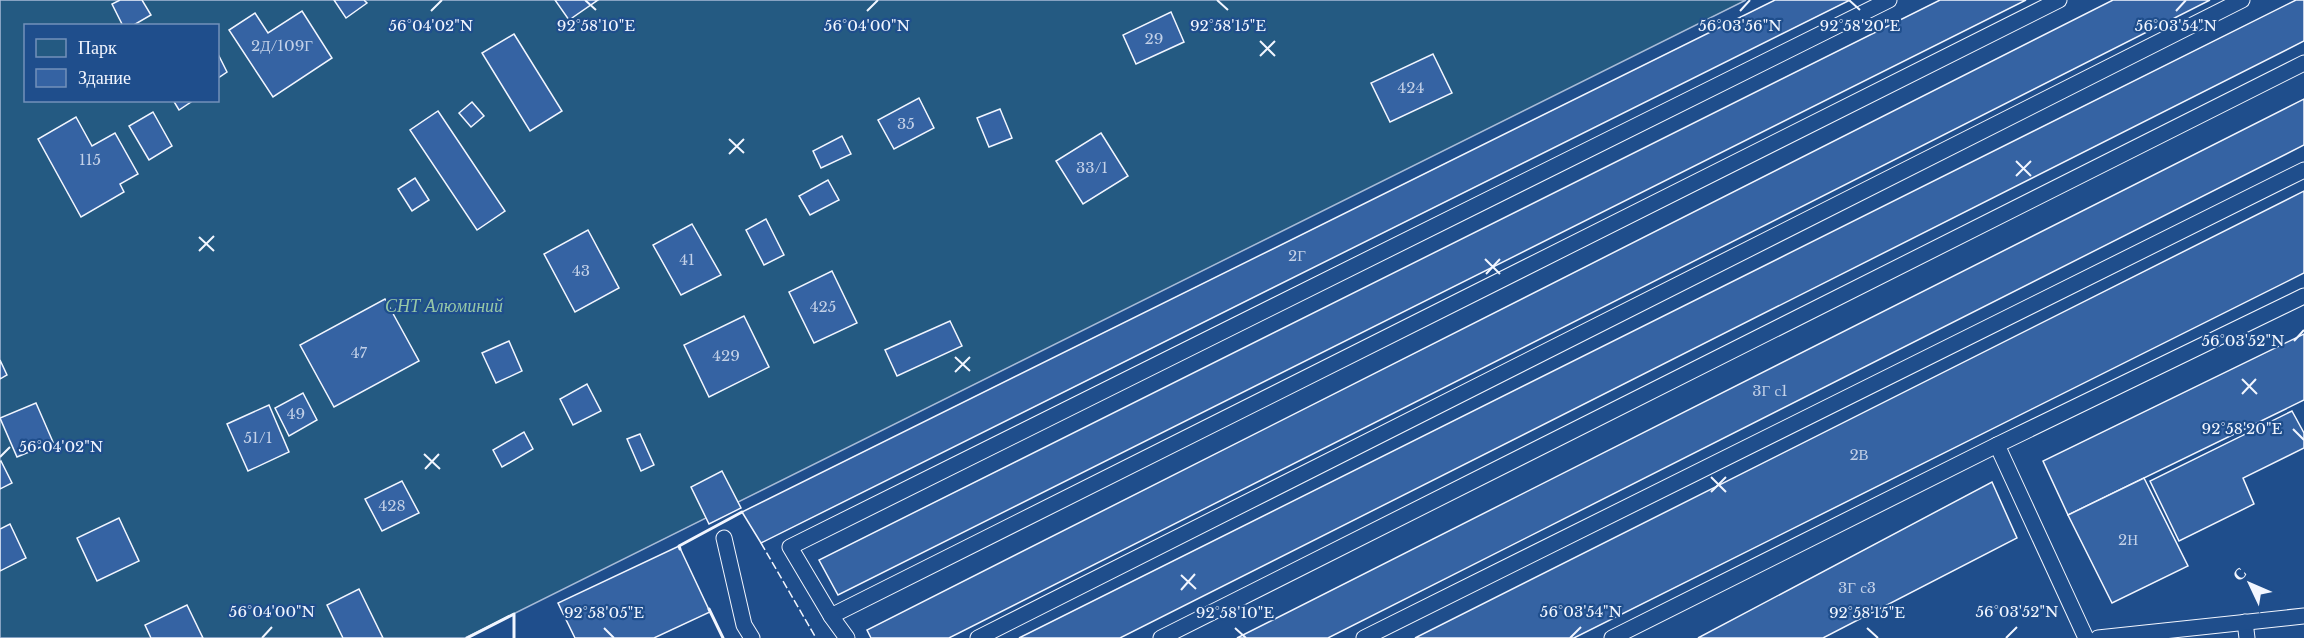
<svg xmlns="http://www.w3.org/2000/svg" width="2304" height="638" viewBox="0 0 2304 638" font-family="'Libre Baskerville',serif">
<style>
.green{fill:#245a82;stroke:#a8bbd7;stroke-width:1.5;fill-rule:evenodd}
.building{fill:#3563a3;stroke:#f2f6ff;stroke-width:1.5}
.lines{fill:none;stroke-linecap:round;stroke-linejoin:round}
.lane-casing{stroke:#f2f6ff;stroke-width:17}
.lane{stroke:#1f4e8c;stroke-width:15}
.fence{stroke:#f2f6ff;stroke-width:1.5;stroke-dasharray:8 3;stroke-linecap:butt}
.wall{stroke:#f2f6ff;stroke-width:3}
.ticks{fill:none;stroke:#f2f6ff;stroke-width:2}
.labels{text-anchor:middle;stroke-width:4.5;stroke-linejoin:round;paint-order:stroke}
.number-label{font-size:15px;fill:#c3d1e8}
.park-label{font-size:18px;font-style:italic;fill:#97c8a6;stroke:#1f4e8c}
.ticks-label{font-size:15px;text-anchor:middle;fill:#f2f6ff;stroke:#1f4e8c;stroke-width:4.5;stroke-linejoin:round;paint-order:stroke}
</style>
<rect width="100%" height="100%" fill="#1f4e8c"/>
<path class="green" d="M0 0H1746L465 638H0ZM26 26H218V100H26Z"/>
<g class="building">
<polygon points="120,0 142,0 151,15 132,26 123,26 112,4"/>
<polygon points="334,0 364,0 367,3 346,18"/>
<polygon points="555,0 598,0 569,20"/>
<polygon points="1775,0 1850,0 761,543 742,512"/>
<polygon points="1940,0 2026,0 838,595 819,560"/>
<polygon points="2113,0 2210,0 949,638 871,638 867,630"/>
<polygon points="2296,0 2304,0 2304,41 1120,638 1019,638"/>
<polygon points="302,11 332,58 273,97 229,30 255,13 268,33"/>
<polygon points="1171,12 1184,42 1136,64 1123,35"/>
<polygon points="514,34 562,111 530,131 482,53"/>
<polygon points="218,54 227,72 218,78"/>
<polygon points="1433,54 1452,93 1390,122 1371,83"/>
<polygon points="919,98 934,128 894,149 878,120"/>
<polygon points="2304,99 2304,145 1328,638 1237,638"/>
<polygon points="173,100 194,100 179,110"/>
<polygon points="472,102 484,116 471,127 459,113"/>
<polygon points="1000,109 1012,138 989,147 977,118"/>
<polygon points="438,111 505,211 477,230 410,130"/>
<polygon points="153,112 172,146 149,160 129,126"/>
<polygon points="76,117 92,146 115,133 138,174 120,184 124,192 81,217 38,139"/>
<polygon points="1101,133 1128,176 1083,204 1056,161"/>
<polygon points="842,136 851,154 821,168 813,151"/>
<polygon points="415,178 429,200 412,211 398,189"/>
<polygon points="828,180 839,200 810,215 799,196"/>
<polygon points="2304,191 2304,273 1574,638 1415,638"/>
<polygon points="766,219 784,255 764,265 746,230"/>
<polygon points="692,224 721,275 681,295 653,245"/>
<polygon points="588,230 619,288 575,312 544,254"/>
<polygon points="832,271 857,323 814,343 789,292"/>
<polygon points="385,299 419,361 334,407 300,345"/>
<polygon points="744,316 769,367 709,397 684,345"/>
<polygon points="950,321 962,346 897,376 885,350"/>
<polygon points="2304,334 2304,400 2068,515 2043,461"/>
<polygon points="509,341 522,371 496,383 482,353"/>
<polygon points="0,360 7,375 0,379"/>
<polygon points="587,384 601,411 573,425 560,399"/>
<polygon points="303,393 317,420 289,436 275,408"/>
<polygon points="36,403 53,442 17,457 0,418"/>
<polygon points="269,405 289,452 248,471 227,424"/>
<polygon points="2292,411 2304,433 2304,448 2243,478 2254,504 2179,541 2150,481"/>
<polygon points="524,432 533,449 502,467 493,450"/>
<polygon points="640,434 654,465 641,471 627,439"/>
<polygon points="1,461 12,483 0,489 0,462"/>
<polygon points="722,471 741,508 709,524 691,487"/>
<polygon points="2144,478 2188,566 2112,603 2068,515"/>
<polygon points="402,481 419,513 382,531 365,499"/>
<polygon points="1992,482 2017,538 1823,638 1698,638"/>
<polygon points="119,518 139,561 97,581 77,538"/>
<polygon points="10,524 26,558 0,571 0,529"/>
<polygon points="679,546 710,612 654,638 575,638 558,603"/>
<polygon points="359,589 383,638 343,638 327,605"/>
<polygon points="187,605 203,638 151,638 145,625"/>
</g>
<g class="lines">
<g class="lane-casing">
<g id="lane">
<polyline points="1889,0 790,547 831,616 2059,0"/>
<polyline points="1997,445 2086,638"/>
<polyline points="724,538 744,625 752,638"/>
<polyline points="831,616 847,638"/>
<polyline points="2245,622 2247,638"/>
<polyline points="978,638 2242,0"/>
<polyline points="1161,638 2304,63"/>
<polyline points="1364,638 2304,170"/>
<polyline points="1612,638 1997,445 2304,296"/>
<polyline points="2098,638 2304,616"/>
</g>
</g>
<use href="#lane" class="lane"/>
<polyline class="fence" points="761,543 816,638"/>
<g class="wall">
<polyline points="680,549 679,546 742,512"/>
<polyline points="709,609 723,638"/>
<polyline points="467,638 514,614 514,638"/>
</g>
</g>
<path class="ticks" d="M585 0 596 10M1217 0 1228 10M1849 0 1860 10M431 11 442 0M867 11 878 0M1740 11 1750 0M2176 11 2186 0M1260 41 1275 56M1260 56 1275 41M729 139 744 153M729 154 744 139M2016 161 2031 176M2016 176 2031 161M199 237 214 251M199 251 214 236M1485 259 1500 274M1486 274 1500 259M2294 341 2304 330M955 357 970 371M955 372 970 357M2242 379 2257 394M2242 394 2256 379M2293 429 2304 440M424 454 440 469M0 457 10 447M425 469 439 454M1711 477 1726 492M1711 492 1726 477M1181 575 1196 589M1181 590 1195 574M604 628 614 638M1235 628 1246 638M1867 628 1878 638M262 638 272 627M1570 638 1581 627M2006 638 2017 627"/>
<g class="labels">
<g class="number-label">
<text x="1154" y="44">29</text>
<text x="282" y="51">2Д/109Г</text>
<text x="1411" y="93">424</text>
<text x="906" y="129">35</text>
<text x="90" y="165">115</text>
<text x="1092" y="173">33/1</text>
<text x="1297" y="261">2Г</text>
<text x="687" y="265">41</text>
<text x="581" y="276">43</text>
<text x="823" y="312">425</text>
<text x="359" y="358">47</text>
<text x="726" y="361">429</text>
<text x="1770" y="396">3Г с1</text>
<text x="296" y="419">49</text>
<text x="258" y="443">51/1</text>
<text x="1859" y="460">2В</text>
<text x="392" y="511">428</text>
<text x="2128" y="545">2Н</text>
<text x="1857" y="593">3Г с3</text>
</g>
<g class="park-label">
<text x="444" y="312">СНТ Алюминий</text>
</g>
</g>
<g class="ticks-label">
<text x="596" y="31">92°58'10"E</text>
<text x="1228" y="31">92°58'15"E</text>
<text x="1860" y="31">92°58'20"E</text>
<text x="431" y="31">56°04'02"N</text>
<text x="867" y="31">56°04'00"N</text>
<text x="1740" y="31">56°03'56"N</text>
<text x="2176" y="31">56°03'54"N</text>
<text x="2243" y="346">56°03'52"N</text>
<text x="2242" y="434">92°58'20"E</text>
<text x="61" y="452">56°04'02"N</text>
<text x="272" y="617">56°04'00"N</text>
<text x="1581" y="617">56°03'54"N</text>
<text x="2017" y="617">56°03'52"N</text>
<text x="604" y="618">92°58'05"E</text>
<text x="1235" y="618">92°58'10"E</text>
<text x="1867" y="618">92°58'15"E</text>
</g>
<rect x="24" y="24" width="195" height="78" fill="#1f4e8c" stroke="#7391ba" stroke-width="1.5"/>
<rect x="36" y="39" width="30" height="18" fill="#245a82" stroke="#7391ba" stroke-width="1.5"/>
<text x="78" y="54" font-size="18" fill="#f2f6ff">Парк</text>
<rect x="36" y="69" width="30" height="18" fill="#3563a3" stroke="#7391ba" stroke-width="1.5"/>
<text x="78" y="84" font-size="18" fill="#f2f6ff">Здание</text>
<g transform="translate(2250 584) rotate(314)" stroke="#1f4e8c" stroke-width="4.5" paint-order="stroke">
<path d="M0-4.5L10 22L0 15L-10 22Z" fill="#f2f6ff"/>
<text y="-9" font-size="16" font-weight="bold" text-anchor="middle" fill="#f2f6ff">С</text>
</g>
</svg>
